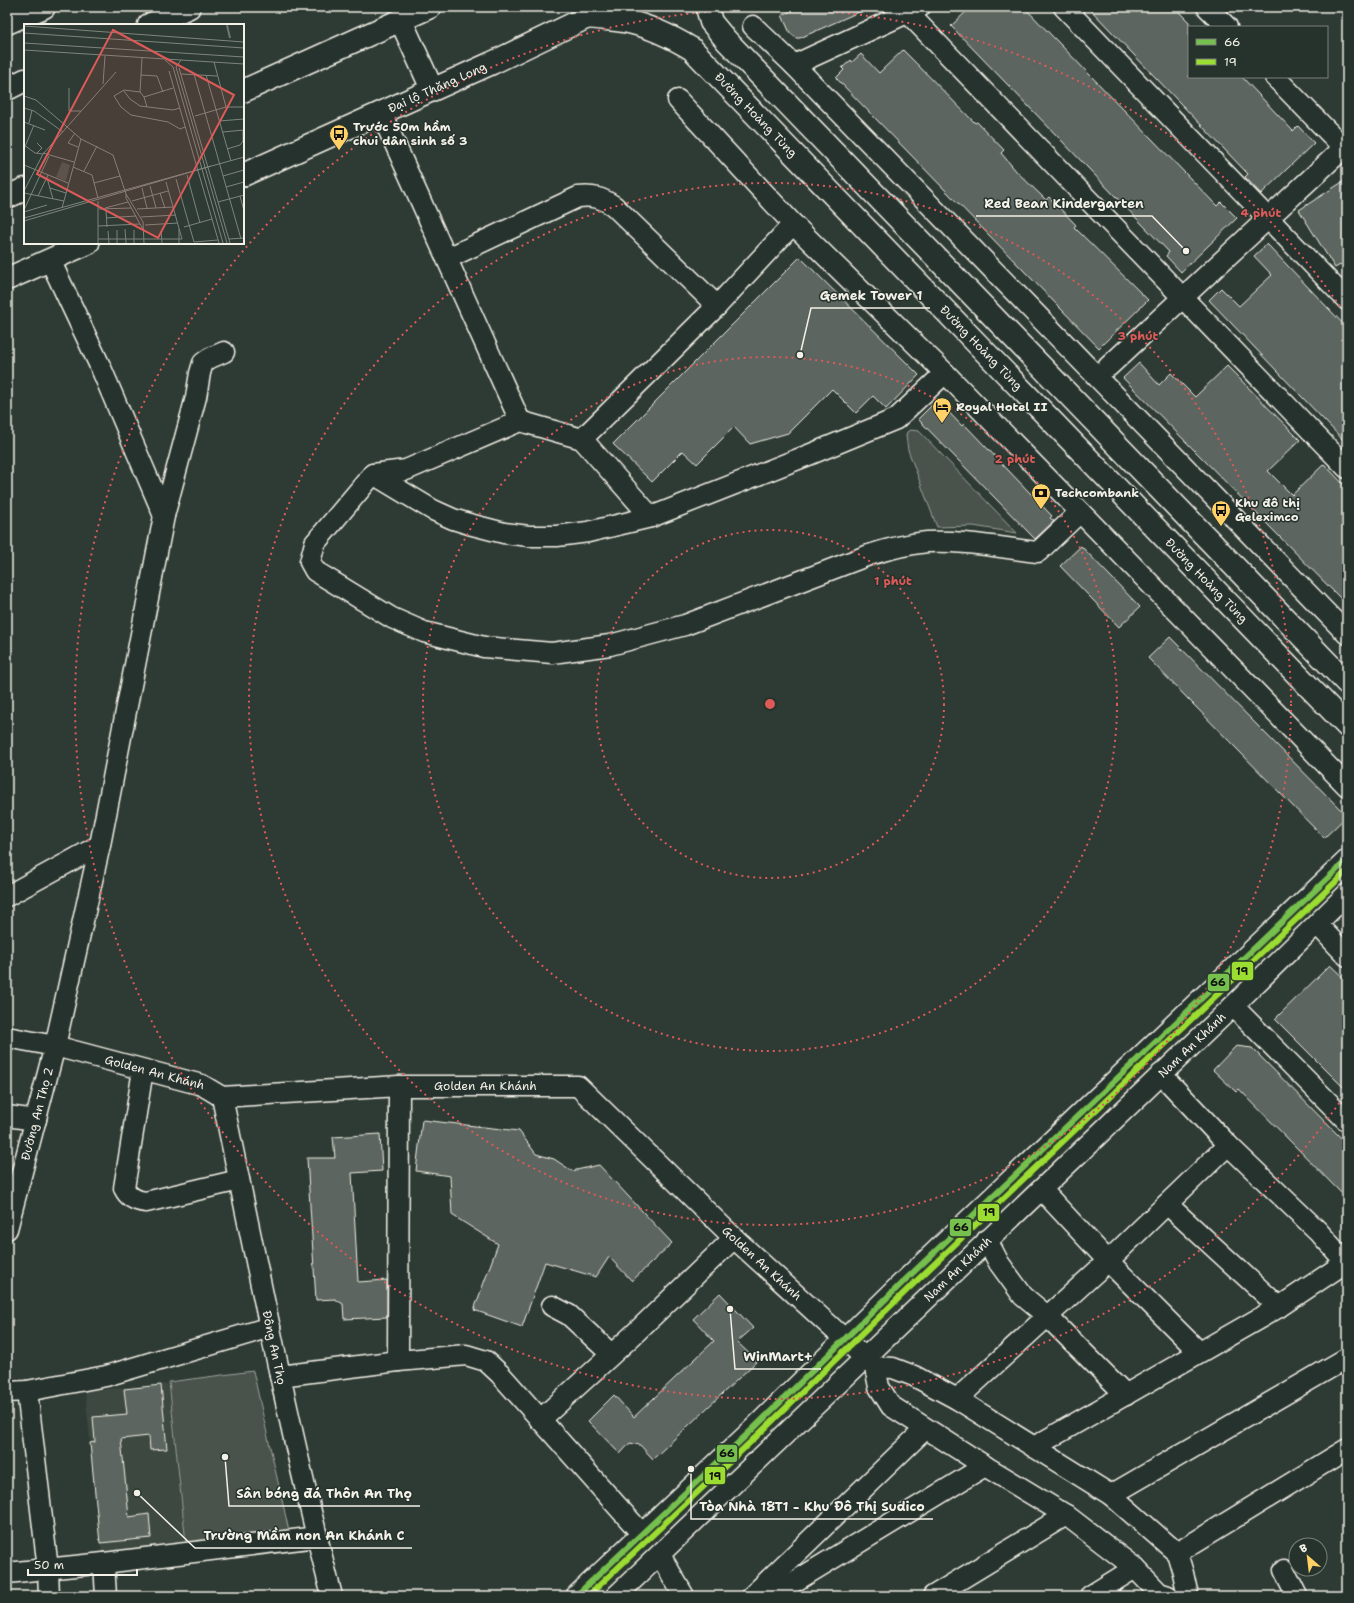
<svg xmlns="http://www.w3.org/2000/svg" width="1354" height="1603" viewBox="0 0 1354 1603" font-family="'Shantell Sans',sans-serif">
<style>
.built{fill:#3c4841}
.green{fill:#48524c;stroke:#9ea29a}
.building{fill:#5c655e;stroke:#f4f1e8}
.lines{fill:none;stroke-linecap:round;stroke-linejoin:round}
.minor-casing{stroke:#f4f1e8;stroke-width:23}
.major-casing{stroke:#f4f1e8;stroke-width:25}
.highway-casing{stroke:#f4f1e8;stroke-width:25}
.minor{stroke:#26332d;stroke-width:20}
.major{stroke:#26332d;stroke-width:22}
.highway{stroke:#26332d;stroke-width:22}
.bus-1-casing{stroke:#26332d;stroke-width:9}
.bus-2-casing{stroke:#26332d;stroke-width:9}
.bus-1{stroke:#76c04d;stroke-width:6}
.bus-2{stroke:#9cdd31;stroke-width:6}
.ring{fill:none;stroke:#de5a58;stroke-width:2;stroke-dasharray:2 4}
.labels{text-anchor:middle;stroke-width:3;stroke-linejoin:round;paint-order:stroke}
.street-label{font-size:12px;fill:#f4f1e8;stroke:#26332d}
.poi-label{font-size:12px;font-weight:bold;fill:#f4f1e8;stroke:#26332d;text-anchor:start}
.inset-river{fill:none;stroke:#6f7770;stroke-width:2}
.inset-road{fill:none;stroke:#7d847c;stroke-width:1}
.view{fill:#de5a58;fill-opacity:0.15;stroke:#de5a58;stroke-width:2}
.inset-edge{fill:none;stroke:#f4f1e8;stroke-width:2}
.centre{fill:#de5a58;stroke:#26332d;stroke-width:2}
.ring-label{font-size:12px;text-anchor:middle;font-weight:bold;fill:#de5a58;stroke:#26332d;stroke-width:3;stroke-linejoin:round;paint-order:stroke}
.leader{fill:none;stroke:#f4f1e8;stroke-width:1.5}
.callout-dot{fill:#f4f1e8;stroke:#26332d;stroke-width:1.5}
.callout-label{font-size:13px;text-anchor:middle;font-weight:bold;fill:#f4f1e8;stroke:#26332d;stroke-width:3;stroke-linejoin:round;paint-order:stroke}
.line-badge{stroke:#26332d;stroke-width:1.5}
.pale-badge-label{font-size:11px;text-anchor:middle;font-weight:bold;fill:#111}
</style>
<rect width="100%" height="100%" fill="#2e3b34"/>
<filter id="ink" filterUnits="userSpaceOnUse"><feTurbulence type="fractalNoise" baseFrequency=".025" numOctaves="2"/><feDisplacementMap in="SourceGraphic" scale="8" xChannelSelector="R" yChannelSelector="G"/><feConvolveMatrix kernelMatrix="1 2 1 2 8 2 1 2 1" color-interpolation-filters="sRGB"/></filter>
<g filter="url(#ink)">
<polygon class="built" points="168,1384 185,1543 102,1555 85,1391"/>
<g class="green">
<polygon points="910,430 919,431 1017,533 973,526 937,527 908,450 906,436 907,432"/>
<polygon points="253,1371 289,1531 186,1544 169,1382"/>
</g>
<g class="building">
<polygon points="800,7 870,7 800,38 796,38 790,33 782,15"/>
<polygon points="971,7 974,7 979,12 984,7 1024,7 1217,206 1221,202 1237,218 1181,272 1166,256 1169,252 951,26"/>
<polygon points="1088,7 1174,7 1189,22 1189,77 1242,77 1293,131 1298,126 1314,143 1261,194 1245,177 1248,174"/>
<polygon points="903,50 975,123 977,122 1004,150 1001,153 1017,172 1046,200 1049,197 1076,225 1074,227 1148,300 1099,348 836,78 844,70 842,68 851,60 852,62 861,54 879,73"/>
<polygon points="1347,179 1347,261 1335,268 1299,210"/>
<polygon points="1267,244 1347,328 1347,444 1209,300 1221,288 1239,306 1257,289 1272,275 1254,256"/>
<polygon points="800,257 919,375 886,409 873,396 856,413 832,389 788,433 750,444 734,427 697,464 683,451 652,482 613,444"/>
<polygon points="1139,363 1159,385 1171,373 1195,397 1227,366 1300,440 1268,471 1292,495 1324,464 1347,488 1347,605 1123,378"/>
<polygon points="937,400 962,426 964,424 1052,516 1050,518 1054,521 1035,539 918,419"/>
<polygon points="1081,546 1140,607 1119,627 1060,566"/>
<polygon points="1170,637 1347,816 1324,838 1148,658"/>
<polygon points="1330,965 1347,981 1347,1091 1275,1019"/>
<polygon points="1236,1046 1252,1048 1347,1144 1347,1199 1239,1089 1236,1092 1213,1070"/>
<polygon points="422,1120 519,1131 536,1154 554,1159 572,1171 599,1165 672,1243 632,1281 609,1257 596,1277 545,1262 522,1327 474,1310 498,1244 452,1215 450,1176 416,1171"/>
<polygon points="380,1134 382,1171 352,1173 358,1282 387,1280 387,1317 344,1319 343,1304 335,1299 316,1300 307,1158 335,1158 333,1137"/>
<polygon points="720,1293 753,1328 737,1342 757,1361 653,1459 640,1445 630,1443 620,1454 588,1421 614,1395 634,1417 714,1341 693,1319"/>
<polygon points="161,1385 167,1449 150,1450 149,1436 121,1439 129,1517 149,1514 151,1538 100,1543 90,1443 95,1442 93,1417 127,1414 124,1389"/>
</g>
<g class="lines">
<g class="minor-casing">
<g id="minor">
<polyline points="1064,7 1347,300"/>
<polyline points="1207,7 1227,27"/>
<polyline points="908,13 1347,468"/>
<polyline points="753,26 794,65 1347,634"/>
<polyline points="794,65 920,7"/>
<polyline points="1275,77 1343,147"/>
<polyline points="678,100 793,224 945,373 1347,786"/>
<polyline points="381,113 520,421 582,439 651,517"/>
<path d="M448 258 578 197C593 195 602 198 614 206L717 306"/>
<polyline points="50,260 101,368 164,516"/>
<polyline points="1108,367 1347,145"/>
<path d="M520 421 406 470 373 474 315 543 310 562 315 571 392 618 424 632 484 647 552 653 610 645 685 625 869 555C888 549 907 544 927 542 963 540 1002 548 1038 552L1080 512"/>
<polyline points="582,439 717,306 793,224"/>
<polyline points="373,474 433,510 453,519 469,524 504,533 529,536 557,536 588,532 651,517 811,454 896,419 945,373"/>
<polyline points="7,896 100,845"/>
<polyline points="1317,924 1347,956"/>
<polyline points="1233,1006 1347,1121"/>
<path id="s1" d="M7 1037 55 1046 202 1085 222 1097 399 1086H578L734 1238 875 1367 893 1368 914 1376 957 1399 1111 1495 1177 1553 1183 1573 1188 1596"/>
<path d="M143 1070 124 1188C128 1197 136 1201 146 1202L239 1180"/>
<polyline points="1161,1074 1228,1145 1318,1231 1347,1264"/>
<path id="s2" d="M222 1097C257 1264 289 1431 332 1596"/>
<polyline points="7,1116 36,1120"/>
<polyline points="1042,1190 1108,1261 1199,1352"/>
<polyline points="1167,1204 1279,1307"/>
<path id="s3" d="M7 1229 55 1046 100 845 164 516 196 397 200 373 203 363 210 358 224 352"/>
<polyline points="987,1240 999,1263 1023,1296 1047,1316 1126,1395"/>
<polyline points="552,1306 569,1315 611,1354"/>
<polyline points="398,1361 399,1086"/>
<polyline points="875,1367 879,1387 891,1406 985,1466 1066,1515 1135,1568"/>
<polyline points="280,1376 398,1361 466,1355 486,1361 500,1374 642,1534"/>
<polyline points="27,1391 48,1569 49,1596"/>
<polyline points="7,1392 27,1391 106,1376 270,1327"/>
<polyline points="957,1399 1108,1261 1228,1145"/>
<polyline points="540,1420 632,1336 734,1238"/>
<polyline points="1034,1447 1279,1307 1345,1263"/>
<polyline points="1111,1495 1347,1358"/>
<polyline points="1177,1553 1347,1449"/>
<polyline points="660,1555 684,1596"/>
<polyline points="104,1563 106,1596"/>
<polyline points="1284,1570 1297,1596"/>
<polyline points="7,1573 104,1563 317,1537"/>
<polyline points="576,1596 754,1428 901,1284 1347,860"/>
<path id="s4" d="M616 1596 1233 1006 1347 894"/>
<polyline points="752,1596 925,1429"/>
<polyline points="771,1596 985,1466"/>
<polyline points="933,1596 1066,1515"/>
<polyline points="1090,1596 1135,1568 1159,1593 1168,1596"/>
</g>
</g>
<g class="major-casing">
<g id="major">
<polyline points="707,7 711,22 726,40 1347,683"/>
<path id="s5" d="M588 17C602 19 616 19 629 22 652 27 672 37 692 49L1347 726"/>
<polyline points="7,23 44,7"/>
<polyline points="402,23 432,89"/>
<path id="s6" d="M243 175 492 63 602 10"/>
<polyline points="7,279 88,243"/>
</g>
</g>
<g class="highway-casing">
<g id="highway">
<polyline points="149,25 189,7"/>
<polyline points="7,89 25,80"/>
<polyline points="243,91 430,7"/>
<polyline points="7,197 25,189"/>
</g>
</g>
<use href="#minor" class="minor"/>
<use href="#major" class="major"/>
<use href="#highway" class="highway"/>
<g class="bus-1-casing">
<polyline id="bus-1" points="576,1596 754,1428 901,1284 1347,860"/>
</g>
<g class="bus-2-casing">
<polyline id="bus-2" points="588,1596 759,1434 907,1290 1347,871"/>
</g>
<use href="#bus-1" class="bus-1"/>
<use href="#bus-2" class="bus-2"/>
</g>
</g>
<g class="ring">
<circle cx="770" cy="704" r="174"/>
<circle cx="770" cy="704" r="347"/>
<circle cx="770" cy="704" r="521"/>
<path d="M1346 1093A695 695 0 1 1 1346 315"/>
</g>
<defs>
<g id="bus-pin" transform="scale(1)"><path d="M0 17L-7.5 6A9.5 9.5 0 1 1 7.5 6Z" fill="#ffd166" stroke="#26332d"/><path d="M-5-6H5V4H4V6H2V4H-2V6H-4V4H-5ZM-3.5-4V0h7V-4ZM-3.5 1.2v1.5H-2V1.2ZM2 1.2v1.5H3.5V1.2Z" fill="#111"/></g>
<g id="hotel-pin" transform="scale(1)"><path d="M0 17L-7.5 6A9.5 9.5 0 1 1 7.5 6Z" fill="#ffd166" stroke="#26332d"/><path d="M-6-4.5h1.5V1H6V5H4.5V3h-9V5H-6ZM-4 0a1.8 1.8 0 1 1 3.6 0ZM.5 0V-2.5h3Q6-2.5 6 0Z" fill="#111"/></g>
<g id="bank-pin" transform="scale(1)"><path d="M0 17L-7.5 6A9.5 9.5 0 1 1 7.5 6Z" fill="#ffd166" stroke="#26332d"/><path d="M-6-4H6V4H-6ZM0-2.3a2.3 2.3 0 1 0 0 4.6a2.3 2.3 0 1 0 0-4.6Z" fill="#111"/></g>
</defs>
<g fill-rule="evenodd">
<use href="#bus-pin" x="339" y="134"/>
<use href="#hotel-pin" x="942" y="407"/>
<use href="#bank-pin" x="1041" y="493"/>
<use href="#bus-pin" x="1221" y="510"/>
</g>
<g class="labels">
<g class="street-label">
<text dy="4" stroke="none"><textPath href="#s6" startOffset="213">Đại lộ Thăng Long</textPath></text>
<text dy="4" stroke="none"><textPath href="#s5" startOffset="202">Đường Hoàng Tùng</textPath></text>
<text dy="4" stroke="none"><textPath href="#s5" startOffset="526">Đường Hoàng Tùng</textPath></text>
<text dy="4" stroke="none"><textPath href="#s5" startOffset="850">Đường Hoàng Tùng</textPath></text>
<text dy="4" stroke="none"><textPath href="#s4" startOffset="797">Nam An Khánh</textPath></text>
<text dy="4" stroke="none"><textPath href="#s1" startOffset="152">Golden An Khánh</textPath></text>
<text dy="4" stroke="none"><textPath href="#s1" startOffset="488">Golden An Khánh</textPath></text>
<text dy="4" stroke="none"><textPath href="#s3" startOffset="119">Đường An Thọ 2</textPath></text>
<text dy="4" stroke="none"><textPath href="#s1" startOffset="836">Golden An Khánh</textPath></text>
<text dy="4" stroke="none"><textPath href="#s4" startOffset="473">Nam An Khánh</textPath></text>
<text dy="4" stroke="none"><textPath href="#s2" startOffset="256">Đông An Thọ</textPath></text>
</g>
<g class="poi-label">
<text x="353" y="131">Trước 50m hầm<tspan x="353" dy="14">chui dân sinh số 3</tspan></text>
<text x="956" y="411">Royal Hotel II</text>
<text x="1055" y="497">Techcombank</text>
<text x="1235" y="507">Khu đô thị<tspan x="1235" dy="14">Geleximco</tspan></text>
</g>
</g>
<g transform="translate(24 24)">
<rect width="220" height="220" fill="#2e3b34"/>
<path d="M38 138 46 141 42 157 32 153Z" fill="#48524c"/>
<path class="inset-river" d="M203 1 206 14"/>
<path class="inset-road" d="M0 2 220 18M0 9 220 24M0 19 220 33M0 26 220 40M118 34 116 68 120 73 123 83M141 36 149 43 199 219M157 36 152 43 203 219M190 38 202 83M155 44 206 219M145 47 195 219M157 50 193 52M170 50 217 215M117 51 133 52 139 68M182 51 207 137M79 60 81 32M45 64V87H57M100 67 106 75 116 82 149 86 156 84M116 68 100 66 90 72 97 83 107 91 144 98 156 105 161 103M0 72 12 76 57 115 89 131 102 170 119 198 120 219M120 73 149 64M0 84 10 87 39 108M171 92 202 83H220M195 97 220 95M0 98 21 106M5 99 8 86M199 108 220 106M51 109 44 119 54 123M13 119 18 124 13 129M0 121 11 129 19 130M0 125 10 101M203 125 216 121 219 117V106M19 129 50 138M0 141 44 159M49 143 68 151 74 174M60 147 73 122M163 151 176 199M199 152 220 146M23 154 29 175M152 155 170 218 194 216M70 159 96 152M126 162 132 184M202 163 220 158M26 164 42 169M118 164 123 184M0 167 19 130 92 48M0 169 40 177M136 169 141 184M102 170V174L116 200M14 172 24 151M216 172 220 187M74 177V219M108 177 144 167M194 178 220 171M38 184 57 115M81 184 104 178M75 185 107 184M113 185 149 183M0 186 25 132M82 186 83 203M0 188 23 181M117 193 152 191M0 194 220 133M82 194 112 192M0 197 187 142M121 201 154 199M74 202 116 200 119 205M160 203 188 195M101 205 102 219M93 206V219M110 206V219M84 207 85 219M137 207 138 219M74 215H158L142 158M205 215 220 214M155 219V205"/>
<path class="view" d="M89 6 210 71 134 214 13 150Z"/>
<rect width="220" height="220" class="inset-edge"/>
</g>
<circle cx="770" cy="704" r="6" class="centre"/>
<g class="ring-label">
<text x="1261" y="217">4 phút</text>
<text x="1138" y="340">3 phút</text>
<text x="1015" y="463">2 phút</text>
<text x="893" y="585">1 phút</text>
</g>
<path class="leader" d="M1186 251L1152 216H976M800 355L811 308H930M730 1309L735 1369H821M225 1457L229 1506H420M691 1469L691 1519H933M137 1493L195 1548H412"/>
<g class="callout-dot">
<circle cx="1186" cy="251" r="4"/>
<circle cx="800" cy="355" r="4"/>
<circle cx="730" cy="1309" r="4"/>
<circle cx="225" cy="1457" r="4"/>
<circle cx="691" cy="1469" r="4"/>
<circle cx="137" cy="1493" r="4"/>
</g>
<g class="callout-label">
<text x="1064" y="208">Red Bean Kindergarten</text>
<text x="871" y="300">Gemek Tower 1</text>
<text x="778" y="1361">WinMart+</text>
<text x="324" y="1498">Sân bóng đá Thôn An Thọ</text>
<text x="812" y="1511">Tòa Nhà 18T1 - Khu Đô Thị Sudico</text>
<text x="304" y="1540">Trường Mầm non An Khánh C</text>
</g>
<g class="line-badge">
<rect x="1231" y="961" width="23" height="20" rx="4" fill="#9cdd31"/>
<rect x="1207" y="973" width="23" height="19" rx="4" fill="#76c04d"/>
<rect x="977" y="1203" width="23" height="19" rx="4" fill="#9cdd31"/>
<rect x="949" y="1218" width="23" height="19" rx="4" fill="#76c04d"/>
<rect x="716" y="1444" width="22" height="19" rx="4" fill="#76c04d"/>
<rect x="704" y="1466" width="22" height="19" rx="4" fill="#9cdd31"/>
</g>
<g class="pale-badge-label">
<text x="1242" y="975">19</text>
<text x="1218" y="986">66</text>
<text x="989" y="1216">19</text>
<text x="961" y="1231">66</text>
<text x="727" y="1457">66</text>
<text x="715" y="1480">19</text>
</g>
<rect width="1354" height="1603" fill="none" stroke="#26332d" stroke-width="24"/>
<rect x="12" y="12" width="1330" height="1579" fill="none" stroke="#f4f1e8" stroke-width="1.5" filter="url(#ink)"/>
<rect x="1188" y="26" width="140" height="52" fill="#26332d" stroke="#787f78"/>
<rect x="1196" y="39" width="20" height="6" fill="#76c04d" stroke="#787f78"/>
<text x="1224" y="46" font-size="12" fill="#f4f1e8">66</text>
<rect x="1196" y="59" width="20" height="6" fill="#9cdd31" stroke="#787f78"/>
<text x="1224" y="66" font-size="12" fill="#f4f1e8">19</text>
<g transform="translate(1308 1557) rotate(332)"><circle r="19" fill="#26332d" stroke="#787f78"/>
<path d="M0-3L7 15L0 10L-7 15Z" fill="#ffd166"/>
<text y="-6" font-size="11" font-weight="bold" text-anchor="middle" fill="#f4f1e8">B</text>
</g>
<path d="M28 1569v6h109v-6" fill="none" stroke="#f4f1e8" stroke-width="2"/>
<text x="34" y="1569" font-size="12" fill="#f4f1e8" stroke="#26332d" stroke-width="3" paint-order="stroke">50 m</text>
</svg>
